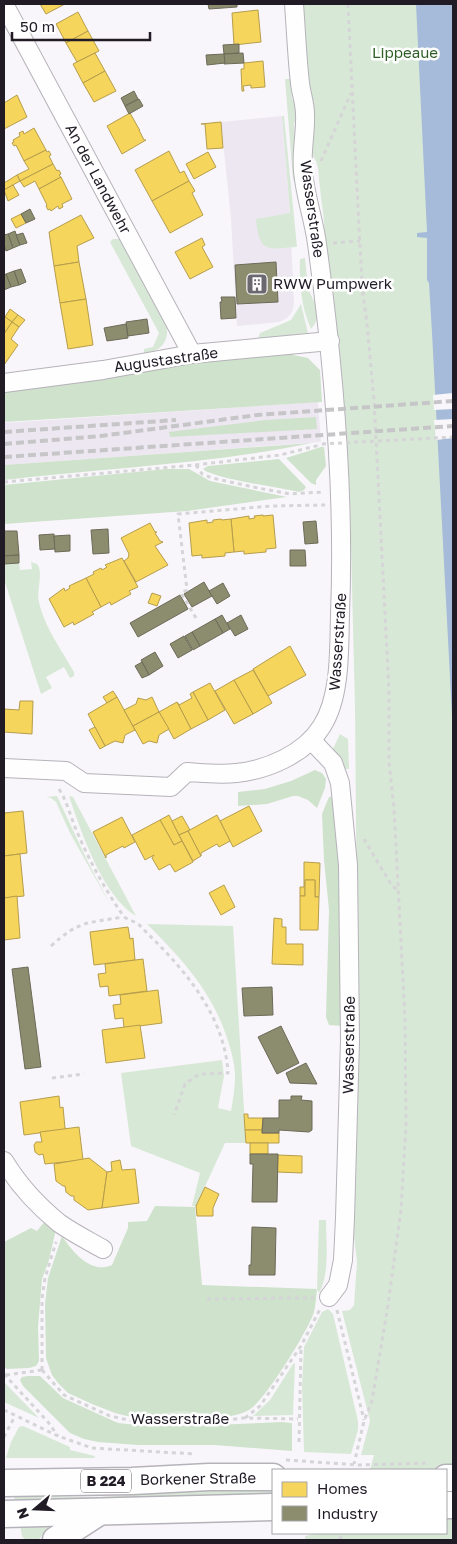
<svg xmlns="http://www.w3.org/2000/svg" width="457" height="1544" viewBox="0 0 457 1544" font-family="'Golos Text',sans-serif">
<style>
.built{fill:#ede7f1}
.green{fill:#d8e8d6}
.forest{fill:#cfe2cc}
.water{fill:#a5bbd9}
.pier{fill:#f8f6fa}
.homes{fill:#f6d55c;stroke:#b69d4c}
.industry{fill:#8c8c6e;stroke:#6c6a58}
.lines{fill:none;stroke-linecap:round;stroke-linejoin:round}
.street-casing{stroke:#b6b2ba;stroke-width:20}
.primary-casing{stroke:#b6b2ba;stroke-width:29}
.path{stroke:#d5d4d6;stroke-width:3;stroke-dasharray:4 4;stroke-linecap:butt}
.street{stroke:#fefefe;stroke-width:18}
.primary{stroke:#fefefe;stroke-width:26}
.rail{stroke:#c6c5c7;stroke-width:4;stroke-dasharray:8 4;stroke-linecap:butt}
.path-bridge{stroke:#d5d4d6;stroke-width:3;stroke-dasharray:4 4;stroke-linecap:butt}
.labels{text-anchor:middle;stroke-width:5;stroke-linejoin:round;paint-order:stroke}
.shield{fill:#fff;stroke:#645f67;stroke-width:1}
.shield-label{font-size:14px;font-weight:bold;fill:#211b26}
.park-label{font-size:15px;fill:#2e5e26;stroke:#fff}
.street-label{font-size:15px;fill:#211b26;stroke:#fff}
.poi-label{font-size:15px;fill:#211b26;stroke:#fff;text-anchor:start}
</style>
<rect width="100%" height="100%" fill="#f8f6fa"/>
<g class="built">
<polygon points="282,116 290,214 294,304 292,312 287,318 279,322 237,326 231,219 221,122"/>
<polygon points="318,402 321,442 4,465 4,423"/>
</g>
<g class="green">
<path d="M301 4H453V1540H305V1536L321 1533H446V1470H370L374 1455H361L370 1421 342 1311 350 1310 354 1305 357 1262 353 1227 358 1048 355 707 350 505 345 475 338 345 324 232C325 217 321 203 320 187 318 176 320 166 313 156Z"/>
<polygon points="285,79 291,79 292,99 300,107 299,118 294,123 299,184 295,183 293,179"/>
<path d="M282 116H284L297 247C270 248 259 256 256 219L290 213Z"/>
<path d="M113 239H120L165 320C171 338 164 351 144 354V349L153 347 159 333 110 242Z"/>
<path d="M305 258C306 268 307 280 309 290 314 305 326 312 311 329 301 307 299 282 300 259Z"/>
<polygon points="301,304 308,333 258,339 260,333 291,320"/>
<path d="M31 562 37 564C44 573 36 590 39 602 44 626 62 651 74 672V676L70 678 64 667 46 677 52 688 41 694 4 579V564L19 563 20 570 32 569Z"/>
<polygon points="340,734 348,739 349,769 345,769 342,763 332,751"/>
<polygon points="57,796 87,860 112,908 70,833 56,802 51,798 46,797"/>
<path d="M69 796 73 797 136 916C103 897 81 832 69 796Z"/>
<path d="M147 924 233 926 246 1143H225L196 1206H192L200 1173 131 1146 121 1073 222 1060 224 1076 218 1108 231 1111C233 1099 235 1088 235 1077 235 1061 230 1047 225 1032 209 988 180 957 147 924Z"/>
<path d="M319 1220H326C326 1242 330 1274 319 1293L317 1289Z"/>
<polygon points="328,1309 333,1314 358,1421 358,1430 351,1454 304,1452 302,1386 304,1347 322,1312"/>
<polygon points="295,1363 293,1415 253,1416 270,1400 293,1364"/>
<polygon points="4,1382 39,1418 4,1402"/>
<polygon points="180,1411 212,1414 212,1418 143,1420 135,1418"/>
<polygon points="23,1426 70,1447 70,1450 95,1456 94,1458 6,1458 11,1442 19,1427"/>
<path d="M273 1488V1494C187 1496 102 1502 16 1503L14 1497H99L226 1489Z"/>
<polygon points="20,1525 48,1526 48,1530 38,1540 25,1540 22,1536"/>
</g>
<g class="forest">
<polygon points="293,352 293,355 308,358 320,370 322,402 4,422 4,391 210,360"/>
<polygon points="316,417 317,429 170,437 169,432 265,420"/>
<path d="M312 443C210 464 106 468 4 480V465Z"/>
<polygon points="321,447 324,447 326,466 316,480 316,485 311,483 286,458"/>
<path d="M279 459 306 487 304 490 299 492C282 488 211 478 203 469L208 466Z"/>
<polygon points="166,469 189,469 210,481 287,497 187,511 4,524 4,485"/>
<polygon points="315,770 322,773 326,779 325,788 317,808 308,800 298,796 293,796 267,804 238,806 238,792 265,789 291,781"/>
<polygon points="333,796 339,820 343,1026 329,1025 326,1017 329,910 324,860 322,814 329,797"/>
<path d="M155 1206 195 1207 202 1285 317 1289C316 1296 316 1304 314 1312 309 1329 265 1401 249 1410 238 1416 224 1417 212 1418V1414L180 1411 135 1418 115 1413 92 1404 68 1393 58 1383 52 1375 46 1358 45 1304 48 1278 62 1236C72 1251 91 1275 112 1265L128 1228V1222L147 1221Z"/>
<polygon points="46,1220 56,1229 49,1260 42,1279 38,1327 39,1361 36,1366 29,1368 7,1369 4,1367 4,1242 31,1228 37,1231"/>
<polygon points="28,1376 40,1376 63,1398 118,1423 148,1426 213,1425 282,1422 292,1423 292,1451 214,1445 138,1445 98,1442 84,1439 70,1433 23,1386 20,1380 22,1377"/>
</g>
<polygon class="water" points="416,4 453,4 453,735 432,333 429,283 427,280 427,238 417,237 417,233 427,232"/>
<g class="pier">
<polygon points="453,393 453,409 434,410 433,395"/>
<polygon points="453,419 453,438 436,440 434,420"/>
</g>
<g class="homes">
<polygon points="40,4 65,4 46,14"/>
<polygon points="258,10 261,42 234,45 232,13"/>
<polygon points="78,12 88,31 66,43 56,24"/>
<polygon points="88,31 99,51 77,62 66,43"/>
<polygon points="95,53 105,71 83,83 73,64"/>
<polygon points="263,61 265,87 251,88 251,85 243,86 244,91 242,91 241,69 244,69 244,63"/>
<polygon points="105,71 116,91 94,102 83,83"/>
<polygon points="17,95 27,117 4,129 4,103"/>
<polygon points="130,113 139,129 140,130 139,130 144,140 146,140 122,154 107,126"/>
<polygon points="221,122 223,148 207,149 205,124 201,124"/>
<polygon points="34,128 46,150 24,161 16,145 14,146 12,143 14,142 13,140 20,136 19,133 23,131 24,134"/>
<polygon points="46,150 47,152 49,151 51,155 49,156 53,164 20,181 17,175 29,169 24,161"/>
<polygon points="169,151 180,173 184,171 189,181 152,201 135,170"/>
<polygon points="208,152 216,167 194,179 186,164"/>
<polygon points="53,164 57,171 59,170 61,174 59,175 61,177 39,189 35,181 24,187 20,181"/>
<polygon points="17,175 20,181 4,190 4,183"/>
<polygon points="61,177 72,199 62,204 63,207 59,209 58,206 51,211 50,209 48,210 46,206 47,205 39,189"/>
<polygon points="189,181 195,191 192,193 203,215 170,233 152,201"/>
<polygon points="13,185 19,195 8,201 4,190"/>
<polygon points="21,214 26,223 16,228 11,219"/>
<polygon points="81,215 94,238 77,246 79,262 54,266 49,232"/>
<polygon points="202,238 205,245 202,247 213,267 190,279 175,252"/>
<polygon points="79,262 86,299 60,303 54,266"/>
<polygon points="86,299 93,345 68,349 60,303"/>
<polygon points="10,309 18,315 12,322 5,317"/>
<polygon points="18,315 25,320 19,327 12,322"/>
<polygon points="5,317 12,322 4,334 4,318"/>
<polygon points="12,322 19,327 11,339 18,345 4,365 4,334"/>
<polygon points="263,515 263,516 273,515 276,548 266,549 266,552 244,554 244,551 234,552 231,519 249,516 249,519 255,518 254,516"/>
<polygon points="221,519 222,520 231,519 234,552 225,553 225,556 202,558 202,555 192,556 189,523 207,520 207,523 213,522 213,520"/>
<polygon points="150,523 155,532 157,532 155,533 160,541 163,542 155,546 168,565 136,582 124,561 128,558 129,554 121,538"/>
<polygon points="122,558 138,587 129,591 131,594 111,605 110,602 101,607 86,578 94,574 93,572 101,568 102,570 107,567 105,565"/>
<polygon points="86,578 101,607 92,612 94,614 74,625 73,622 64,627 49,599 64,588 65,591 70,588 69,586"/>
<polygon points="152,593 161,596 157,606 148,603"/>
<polygon points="290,646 306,675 268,696 253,669"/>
<polygon points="253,670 272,703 253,714 234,680"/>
<polygon points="234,680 253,714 234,724 215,691"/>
<polygon points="210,683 225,710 208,720 193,692"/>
<polygon points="113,691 117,697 107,703 103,697"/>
<polygon points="193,692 208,720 191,729 177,702 179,705 192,698 190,694"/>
<polygon points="117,697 135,730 125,735 123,743 115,741 105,746 88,714"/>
<polygon points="152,697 159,712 133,726 124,710 136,704 138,698 146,700"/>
<polygon points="20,701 33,701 32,734 4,732 4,709 19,710"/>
<polygon points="177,702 191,729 174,739 159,712"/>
<polygon points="159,712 169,729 159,735 157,743 149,741 143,744 133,726"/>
<polygon points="95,727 105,746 100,749 89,730"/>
<polygon points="249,806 262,831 233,847 220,821"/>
<polygon points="23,811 27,853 4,856 4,813"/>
<polygon points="169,815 182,841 174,845 160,820"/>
<polygon points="217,815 230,841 219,847 217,844 201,853 201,856 188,831"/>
<polygon points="182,816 190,830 179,835 172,821"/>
<polygon points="122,817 135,842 124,848 123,846 106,855 106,858 93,832"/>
<polygon points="160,820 174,845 182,841 193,862 175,872 170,864 159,870 152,858 154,855 145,860 132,835"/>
<polygon points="188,831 201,856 193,861 179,835"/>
<polygon points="20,854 24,896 4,898 4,856"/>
<polygon points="304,862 320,863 319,897 315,897 315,880 305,880 305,896 300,896 300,887 304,887"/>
<polygon points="305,880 315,880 315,897 319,897 318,930 300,930 300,896 305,896"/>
<polygon points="224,885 235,907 221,915 209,893"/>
<polygon points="17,896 20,938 4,940 4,898"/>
<polygon points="274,918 282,919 282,927 286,927 286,944 303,944 303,965 272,964"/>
<polygon points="128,927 130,939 133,938 135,960 94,965 90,932"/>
<polygon points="143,959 147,991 109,996 108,986 100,987 98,974 106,973 105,964"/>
<polygon points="158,990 162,1023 124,1028 123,1018 115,1019 113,1005 121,1004 120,995"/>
<polygon points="140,1025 145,1058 106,1063 102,1030"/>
<polygon points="59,1096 60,1108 63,1107 65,1128 68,1129 24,1135 20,1102"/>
<polygon points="244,1114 248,1114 248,1118 263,1118 262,1130 245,1130"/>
<polygon points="79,1127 83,1160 45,1164 43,1154 39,1155 35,1152 34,1145 36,1142 42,1142 40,1132"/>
<polygon points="245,1130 262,1130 262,1133 279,1133 279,1143 246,1143"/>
<rect x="250" y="1143" width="18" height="11"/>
<polygon points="278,1155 302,1156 302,1173 277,1172"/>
<polygon points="89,1158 107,1172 102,1208 88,1210 74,1200 74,1196 71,1196 66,1192 65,1186 63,1186 56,1181 54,1164"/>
<polygon points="120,1160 122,1170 135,1169 139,1203 102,1208 107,1172 112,1171 111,1162"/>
<polygon points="205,1187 219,1194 213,1208 213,1216 197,1216 196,1206"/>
</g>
<g class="industry">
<polygon points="208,4 237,4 237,7 209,9"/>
<polygon points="239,44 239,53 224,54 223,45"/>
<polygon points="243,53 244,63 224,64 224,54"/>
<polygon points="224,54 225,63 207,65 206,55"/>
<polygon points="134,91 138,99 125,106 121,98"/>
<polygon points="139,99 143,106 129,114 125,106"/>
<polygon points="30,209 35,219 26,223 21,214"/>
<polygon points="15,231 20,245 13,248 8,234"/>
<polygon points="23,233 27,243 20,245 16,235"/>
<polygon points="8,234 13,248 6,251 4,244 4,235"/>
<polygon points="276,262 278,302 237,304 235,265"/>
<polygon points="21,269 26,282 19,285 14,271"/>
<polygon points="14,271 19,285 11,287 6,274"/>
<polygon points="6,274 11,287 4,290 4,275"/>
<polygon points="221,297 235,297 236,318 221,319 220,302 222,302"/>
<polygon points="147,319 149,333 128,336 126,322"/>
<polygon points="126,324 128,338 107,341 104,328"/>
<polygon points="316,521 318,543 305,544 303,522"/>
<polygon points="108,529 109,553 93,554 91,530"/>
<polygon points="4,531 17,531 19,555 4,556"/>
<polygon points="54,534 55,549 40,550 39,535"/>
<polygon points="70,535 70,551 55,552 54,536"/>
<polygon points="290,550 305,550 306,566 290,566"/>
<polygon points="19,555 19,563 4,564 4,556"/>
<polygon points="204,582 212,596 192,607 184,594"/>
<polygon points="223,583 230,596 217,604 209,591"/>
<polygon points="180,595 188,609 138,637 130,623"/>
<polygon points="222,615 230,629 223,633 215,619"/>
<polygon points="241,615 248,629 235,636 227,623"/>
<polygon points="215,619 223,633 200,646 192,632"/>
<polygon points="192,632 200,646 193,650 185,636"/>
<polygon points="184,636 192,650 178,658 170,644"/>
<polygon points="155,652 163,666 149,675 141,660"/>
<polygon points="142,662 149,675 142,678 135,666"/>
<polygon points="28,967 41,1067 25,1069 12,969"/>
<polygon points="272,987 273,1015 244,1016 242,988"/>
<polygon points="281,1026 299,1063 277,1074 258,1037"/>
<polygon points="306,1063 317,1084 290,1083 286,1073"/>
<polygon points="291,1096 302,1096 301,1100 312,1101 312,1130 309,1132 279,1130 279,1133 262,1133 263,1118 279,1118 279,1100 291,1100"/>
<polygon points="250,1154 278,1154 277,1202 252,1202 253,1164 250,1164"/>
<polygon points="252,1227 276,1228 275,1275 249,1275 249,1265 251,1265"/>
</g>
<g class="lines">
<g class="street-casing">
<g id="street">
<polyline points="4,4 192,354"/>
<polyline points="4,383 103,370 192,354 330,341"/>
<polyline points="311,740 333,763 340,783 348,865 350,1040 345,1218 343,1260 338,1285 329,1297"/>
<path d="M4 768 66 771 84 783 171 787 187 772C203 773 220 775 236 773 267 770 305 754 322 726 341 696 339 649 340 614 345 491 334 367 317 244 314 220 305 196 303 171 301 152 306 132 305 114 305 103 301 93 300 83 297 57 296 30 294 4"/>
<path d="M4 1161C18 1184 38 1206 59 1223 73 1233 89 1241 103 1249"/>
</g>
</g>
<g class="primary-casing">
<g id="primary">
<polyline points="446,1478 453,1478"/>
<polyline points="4,1483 132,1481 209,1477 273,1477"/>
<polyline points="446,1505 453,1505"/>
<polyline points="4,1514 273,1507"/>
<polyline points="56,1540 99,1512"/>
</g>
</g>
<g class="path">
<polyline points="348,4 360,248 363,294 367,324 374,400 389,691 389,762 394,808 405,1019 406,1126 401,1210 388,1305 372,1401 364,1421 354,1464"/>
<polyline points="321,161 351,93"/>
<polyline points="333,243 360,241"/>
<polyline points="196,465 202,474 212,478 258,488 290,494 323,492"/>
<polyline points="4,482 195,465 280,455 320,445"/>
<polyline points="196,618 181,593 187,590 178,514 271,506 325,505"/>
<path d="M59 789C68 803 71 819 78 834 90 862 105 889 122 914 125 920 132 920 138 924 142 927 145 931 149 935 187 972 225 1018 228 1073L199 1074 185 1084 174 1115"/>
<polyline points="364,839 392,886 398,890"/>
<path d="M51 946C79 920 89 923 123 917"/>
<polyline points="52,1078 84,1074"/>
<polyline points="207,1299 314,1298"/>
<polyline points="337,1310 364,1420"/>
<polyline points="42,1370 64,1395 110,1416 128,1420 145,1423 212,1422 244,1418 298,1419"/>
<polyline points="42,1370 42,1299 45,1278 56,1242"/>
<polyline points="4,1374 48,1422 58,1436"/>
<polyline points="6,1375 42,1370"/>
<polyline points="4,1410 58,1436 92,1448 195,1454"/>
<polyline points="245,1418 260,1406 301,1346 320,1309"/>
<polyline points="4,1437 15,1416"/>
<polyline points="299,1442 301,1347"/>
<polyline points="286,1460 359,1465 430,1463"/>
<polyline points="340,1540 342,1533"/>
</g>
<use href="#street" class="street"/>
<use href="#primary" class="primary"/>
<g class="rail">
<polyline points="4,432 176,420"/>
<polyline points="4,444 101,436 257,415 453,401"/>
<polyline points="4,457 453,426"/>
</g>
<polyline class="path-bridge" points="322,444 453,437"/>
</g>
<defs>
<g id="building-square" transform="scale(1.125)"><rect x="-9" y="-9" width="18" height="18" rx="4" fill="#6c6870" stroke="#fff"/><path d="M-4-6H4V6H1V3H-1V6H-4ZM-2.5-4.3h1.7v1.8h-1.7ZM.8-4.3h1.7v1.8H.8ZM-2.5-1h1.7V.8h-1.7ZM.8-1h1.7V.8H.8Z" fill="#fff"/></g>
</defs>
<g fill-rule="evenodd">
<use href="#building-square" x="257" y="284"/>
</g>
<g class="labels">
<rect class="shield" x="81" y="1469.5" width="50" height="23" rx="4"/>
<g class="shield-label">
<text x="106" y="1486">B 224</text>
</g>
<g class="park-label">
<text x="405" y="58">Lippeaue</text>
</g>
<g class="street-label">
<text transform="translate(98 179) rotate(62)" y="5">An der Landwehr</text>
<text transform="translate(312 209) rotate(82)" y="5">Wasserstraße</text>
<text transform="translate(166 360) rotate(-8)" y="5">Augustastraße</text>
<text transform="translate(338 642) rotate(-86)" y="5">Wasserstraße</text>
<text transform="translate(349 1045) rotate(-89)" y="5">Wasserstraße</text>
<text x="180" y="1424">Wasserstraße</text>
<text transform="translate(198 1479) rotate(-1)" y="5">Borkener Straße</text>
</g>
<g class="poi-label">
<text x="273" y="289">RWW Pumpwerk</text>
</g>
</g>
<rect width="457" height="1544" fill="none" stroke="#211b26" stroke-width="10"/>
<rect x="272" y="1469" width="175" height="65" fill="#ffffff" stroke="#a6a4a8"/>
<rect x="282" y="1482" width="25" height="15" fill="#f6d55c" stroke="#a6a4a8"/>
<text x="317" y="1494" font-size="15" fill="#211b26">Homes</text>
<rect x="282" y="1506" width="25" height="15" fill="#8c8c6e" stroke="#a6a4a8"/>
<text x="317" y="1519" font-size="15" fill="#211b26">Industry</text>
<g transform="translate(35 1509) rotate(251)" stroke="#ffffff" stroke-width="4" paint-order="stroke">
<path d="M0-4L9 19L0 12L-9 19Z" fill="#211b26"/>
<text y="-8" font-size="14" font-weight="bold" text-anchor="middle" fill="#211b26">N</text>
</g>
<path d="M12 32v8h138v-8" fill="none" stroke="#211b26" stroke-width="2.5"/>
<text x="20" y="32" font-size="15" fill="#211b26" stroke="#ffffff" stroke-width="4" paint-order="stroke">50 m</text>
</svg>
